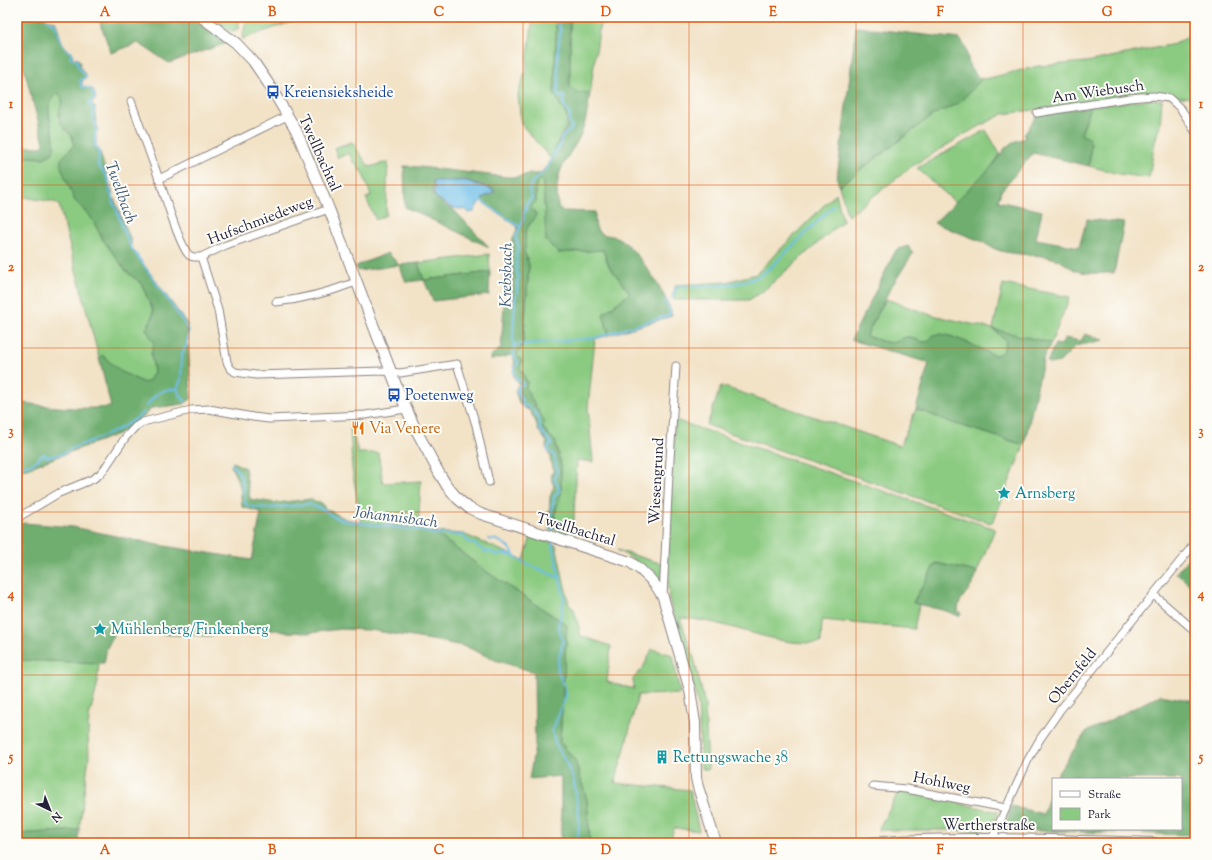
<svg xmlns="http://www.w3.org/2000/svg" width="1212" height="860" viewBox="0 0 1212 860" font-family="'Sorts Mill Goudy',serif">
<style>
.green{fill:#8bca81;stroke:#56765e}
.forest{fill:#70ae6f;stroke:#496855}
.water{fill:#6cbee8;stroke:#477092}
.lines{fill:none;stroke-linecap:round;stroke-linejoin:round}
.stream{stroke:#6cbee8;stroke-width:2}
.street-casing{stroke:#8a8280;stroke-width:9}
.secondary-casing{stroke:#8a8280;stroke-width:12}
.street{stroke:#fff;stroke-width:7}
.secondary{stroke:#fff;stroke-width:10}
.grid{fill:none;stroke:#de560e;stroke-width:1;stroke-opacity:0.55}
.labels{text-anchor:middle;stroke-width:4;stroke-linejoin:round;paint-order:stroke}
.street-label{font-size:15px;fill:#22223b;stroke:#fdfcf7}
.transit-label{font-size:15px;fill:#164399;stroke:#fdfcf7;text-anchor:start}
.food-label{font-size:15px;fill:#c56008;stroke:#fdfcf7;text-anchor:start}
.culture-label{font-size:15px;fill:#0d838f;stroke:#fdfcf7;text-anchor:start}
.water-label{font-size:16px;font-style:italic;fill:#3c5978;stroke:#fdfcf7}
.neatline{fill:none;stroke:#de560e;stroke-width:1.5}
.grid-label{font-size:13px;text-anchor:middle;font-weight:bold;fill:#de560e}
</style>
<rect width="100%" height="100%" fill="#fdfcf7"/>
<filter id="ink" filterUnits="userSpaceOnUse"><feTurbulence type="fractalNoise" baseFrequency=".025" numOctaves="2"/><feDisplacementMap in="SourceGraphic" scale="8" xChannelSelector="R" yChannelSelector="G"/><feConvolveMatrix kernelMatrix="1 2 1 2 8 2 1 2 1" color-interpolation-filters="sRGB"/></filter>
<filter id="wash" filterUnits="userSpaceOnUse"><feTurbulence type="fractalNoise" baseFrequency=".012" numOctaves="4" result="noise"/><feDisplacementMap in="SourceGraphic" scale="16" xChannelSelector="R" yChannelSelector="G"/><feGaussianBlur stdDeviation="0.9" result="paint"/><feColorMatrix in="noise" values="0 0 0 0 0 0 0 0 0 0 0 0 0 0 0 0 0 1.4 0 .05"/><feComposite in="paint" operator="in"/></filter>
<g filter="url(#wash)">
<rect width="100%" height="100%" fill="#f2e2c6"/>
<g class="green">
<polygon points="210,17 240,17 238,29 233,31 229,30"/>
<polygon points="247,17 306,17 242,39"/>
<path d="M533 17H559L556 25 560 105C572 122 567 123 559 139 556 146 553 153 551 159L521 124 518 94 526 70Z"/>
<polygon points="570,17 601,17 590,93 578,93 570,87"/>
<polygon points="1195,30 1195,98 1150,95 1003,114 965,134 911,167 848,216 839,186 933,115 959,103 981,80 980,78 985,79 1038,66 1086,62 1175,44 1184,39"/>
<path d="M56 94H59L62 97 63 101 59 114 65 130 71 135 75 145 84 211 91 217 103 240 127 272 141 283 153 311 152 319 148 324 154 343 151 353 154 372 149 381 144 383 119 371 102 355 99 358 59 205 54 202 17 196V156L43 158 52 154C61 134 38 110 56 94Z"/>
<polygon points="1151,99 1162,100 1160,125 1155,141 1149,178 1119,174 1089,166 1091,143 1081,134 1091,106"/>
<polygon points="986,130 1000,154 992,166 956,203 917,168"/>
<polygon points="352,142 369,167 388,162 386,215 376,220 366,198 371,196 362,171 360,171 356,163 354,164 349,153 338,158 334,148"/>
<path d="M540 180 543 182 544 205 558 253 603 250 609 266 630 293 603 314 609 335 595 339 588 408 593 462 577 460 573 536 554 530 556 509 561 494V466L555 441 543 428 526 389 527 382 520 368 517 355 523 344 524 334 529 265 524 251C527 244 524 238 526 231 528 224 535 221 536 214L531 207 536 202V184Z"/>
<polygon points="836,193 843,221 763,291 749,300 674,300 673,294 676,285 726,282 756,274"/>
<polygon points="489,254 490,272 424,280 418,263"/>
<path d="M1003 284 1070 297 1051 343 994 330 1006 341C1004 350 1004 354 994 355 981 349 954 335 940 334 931 333 931 342 924 342 918 342 913 336 907 337 902 337 900 341 896 342 888 345 874 338 866 336L886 299 928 314 993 329Z"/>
<polygon points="721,386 833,423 900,446 916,409 953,423 1024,445 994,520 990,523 707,425"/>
<polygon points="350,420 353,420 353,433 358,453 378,453 383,483 421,481 418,529 361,522 352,469"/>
<path d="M675 420 995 529 977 572 936 563 913 602 919 605 914 629 822 620 821 643C804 643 788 643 771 638 741 631 711 619 680 618L694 658 705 704 708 770 701 768 698 704 687 659 669 600 668 586 667 568Z"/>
<polygon points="434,532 463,534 524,560 531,536 550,542 556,545 569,605 574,609 581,636 611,646 607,682 634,689 633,679 643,668 652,649 673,655 680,694 638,695 625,748 615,783 690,790 699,831 674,828 670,843 590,843 587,800 575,760 560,742 567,625 490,574"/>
<path d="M617 550 663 564 662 580 660 581C648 567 633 559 617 550Z"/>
<polygon points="17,660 99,663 97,687 89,717 88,731 89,756 79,830 17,834"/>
<polygon points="899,791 905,791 999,812 991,826 983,830 878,830"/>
</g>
<g class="forest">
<path d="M17 17H46L48 19 55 21C61 34 59 45 73 53L72 56 73 58 78 59 80 62V66L87 77 82 81V86C93 90 92 85 96 98L94 101 91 103 95 108V116L98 130 96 132V146L99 149 113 196 131 241V247L187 324 191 399 184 404 152 408 140 420 118 434 17 472V402C48 407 79 410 111 407L99 358 102 355 120 371 144 383 149 381 154 372 151 353 154 343 146 329 152 319 153 311 141 283 127 272 103 240 91 217 75 201 61 167V159L74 145C74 142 73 138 71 135 67 128 58 126 59 114 59 106 66 101 59 94H56C38 110 61 134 52 154L43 158 17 156V146L39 147 43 146 44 143 17 43Z"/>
<polygon points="104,17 192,17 227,43 169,63 138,43 111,53 99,20 105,20"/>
<path d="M559 17H570V87L578 93H590C588 105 587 118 583 129 578 143 568 154 562 167 556 180 557 193 558 207L563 211 595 212C595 219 594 228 600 233 605 236 612 235 618 238 635 246 669 297 672 316L609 335 603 314 630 293 609 266 603 250 558 253 546 241 543 182 540 180 536 184V202L531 207 536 214C535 221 528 224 526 231 524 238 527 244 524 251L529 265 524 334 523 344 517 355 522 361 520 368 527 382 526 389 544 421 543 429 555 441 561 466V494L556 509 553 530 549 529 550 497 554 486C551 480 550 475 554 470L550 460 551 456 549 455 546 446 547 442 538 430 536 422 530 411 520 405 515 391 519 383C511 378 513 369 515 361L511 355 491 360V356L501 348 504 305H512L513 274 511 268 512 241 518 227 481 201 485 197 494 194V189L466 180 433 181V195L446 206 453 209 489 247 405 207 404 166 420 167 507 177H518L528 174H539L543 171 552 158V154L566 129 568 123 566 114 560 105 554 93 556 25Z"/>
<polygon points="856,27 960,39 965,46 970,68 981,80 959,103 933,115 839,186 837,178"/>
<path d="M1091 106 1081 134 1088 138 1091 143 1089 166 1033 153 1001 191 998 201 1042 211 1036 239 1079 247 1087 219 1124 223 1114 273C1104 273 1086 274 1077 271 1068 267 1062 260 1052 258 1030 252 1003 258 983 242L934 223 992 166 1006 147 1013 142 1025 138 1024 135 1037 115Z"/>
<path d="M908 246 913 253 890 289 866 336C874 338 888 345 896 342 900 340 902 337 907 337 913 337 918 342 924 342 931 342 931 333 940 334 954 335 980 349 994 355 1004 354 1004 350 1006 341L993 329 1051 343 1044 357 1024 445 953 423 916 409 929 363 851 340 896 250Z"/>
<polygon points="388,253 399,265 418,263 424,280 490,272 489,295 433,301 424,280 406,282 399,265 358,271 356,266"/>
<polygon points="1085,334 1104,340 1076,346 1060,362 1049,364 1047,362 1055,344 1061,345 1065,338 1081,341"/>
<polygon points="233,462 245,468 250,499 276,503 310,499 323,504 324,508 346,519 361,522 418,529 434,532 490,574 567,625 560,742 575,760 587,800 590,843 561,843 561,776 529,779 535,746 534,672 495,660 467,647 443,642 370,630 340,629 310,633 284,632 272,629 242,626 210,636 151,634 117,628 107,648 104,663 17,660 17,524 24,523 73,527 158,545 252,560 261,512 242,507 240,486 231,466"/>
<polygon points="1195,550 1195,560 1191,565 1195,569 1195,589 1176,573"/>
<path d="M936 563 977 572C976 576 975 581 972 585 967 593 958 600 958 611L961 613 959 616 946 611 913 603Z"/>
<polygon points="1160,695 1195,701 1195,835 1007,830 1005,827 1011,806 1043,814 1053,787 1053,829 1181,829 1181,779 1056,779 1058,773 1086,732"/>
<polygon points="79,830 78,843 17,843 17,834"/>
</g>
<path class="water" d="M433 181H466L493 190V193C482 196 479 202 474 212L469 213 465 209C451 210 444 203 434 195L435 189Z"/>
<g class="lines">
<g class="stream">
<path d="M46 17 50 22H54C60 35 58 46 72 53L70 56 72 59 77 60 78 66 86 77 80 81 82 87C92 88 92 88 95 98L89 104 95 111 93 116 97 130 95 133V146L99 150V155L98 166C106 172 111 183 110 193L113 196V204L116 207 122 226 131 247 189 330 187 344 182 354 181 379 177 389"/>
<polyline points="480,200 520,227"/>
<path d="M672 297 674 295 675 290 679 286C701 288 740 286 760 276 763 274 766 270 770 268L834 205"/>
<polyline points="514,345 595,338 670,315 670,312 665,300"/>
<polyline points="177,389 180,395 185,401"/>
<path d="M147 406C155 393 162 389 177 389"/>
<path d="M232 464C243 475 244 488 245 503L248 506 253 507 271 508 309 504 326 511 332 516 345 521 417 530 433 534 462 535 469 542 476 545 486 552 489 551 497 555 506 554 514 556"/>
<path d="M17 468C22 464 28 466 33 463 38 461 40 456 44 454L47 457C52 455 57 455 62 454 65 453 69 449 72 448 97 439 124 430 144 412"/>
<path d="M552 534V505L554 501 553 498 559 491V487L554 479 557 471 554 455 548 451V447L552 444 540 430 539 420 533 410 526 405 523 406 521 404 522 401 517 390 519 386 523 384 521 381 517 380C513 371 512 370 518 363L513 354 514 350 513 336 515 299 517 292V281L519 278C514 269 518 261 516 252L519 247C518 244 515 241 516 238 516 230 526 222 523 213L526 210V205L532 198 529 191 531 183 544 172 548 168V165L553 158V154L560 146 561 139 567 132 570 131 572 127 569 123 570 115 564 105V96H558C556 91 559 86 559 80 559 77 558 74 558 71 557 57 558 44 561 30L558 24 562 17"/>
<polyline points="488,539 497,540 506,545 512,551 514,556 523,562 560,578 564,598 563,607 558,626 563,642 558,662 558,672 565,687 566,696 552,732 556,745 566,762 574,781 579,817 578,843"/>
<polyline points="552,540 560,578"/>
</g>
</g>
</g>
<g filter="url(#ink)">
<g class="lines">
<g class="street-casing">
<g id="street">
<polyline points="131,101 159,179"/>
<polyline points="1037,113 1129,98 1153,96 1169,98 1181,109 1195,131"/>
<path d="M287 116 159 179C164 193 180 247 189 255 192 258 198 257 201 257L218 310 227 362 230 368 235 372 256 375 382 371 400 373 457 364 476 425 489 482"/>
<polyline points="201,257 226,245 329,209"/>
<path d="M276 302C304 299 330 292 356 282"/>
<polyline points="17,518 59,493 93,479 100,474 105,468 125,438 135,427 143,422 191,410 209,409 253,417 269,419 365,415 406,409"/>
<polyline points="1154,595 1195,631"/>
<polyline points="663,597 669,475 676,366"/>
<polyline points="873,786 906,789 1006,808"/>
<polyline points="992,839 1028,760 1040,739 1060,710 1195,543"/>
</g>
</g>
<g class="secondary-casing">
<g id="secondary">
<path d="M201 17 236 43 253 61 268 83 296 130 329 209 398 390 415 428 439 473 447 486 458 499 469 508 481 514 630 562C645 572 655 582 663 597L690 690 695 723 696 778 698 787 716 843"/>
<path d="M871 843C965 835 1060 841 1155 843"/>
</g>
</g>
<use href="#street" class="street"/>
<use href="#secondary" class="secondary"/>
</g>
</g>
<path class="grid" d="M189 17V843M356 17V843M523 17V843M689 17V843M856 17V843M1023 17V843M17 185H1195M17 348H1195M17 512H1195M17 675H1195"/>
<defs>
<g id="bus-bare" transform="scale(1.08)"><path d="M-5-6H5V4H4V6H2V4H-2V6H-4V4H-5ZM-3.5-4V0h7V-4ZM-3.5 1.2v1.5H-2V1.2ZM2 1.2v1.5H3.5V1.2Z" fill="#1a4fb4" stroke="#fdfcf7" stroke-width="2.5" paint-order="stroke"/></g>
<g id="restaurant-bare" transform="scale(1.08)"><path d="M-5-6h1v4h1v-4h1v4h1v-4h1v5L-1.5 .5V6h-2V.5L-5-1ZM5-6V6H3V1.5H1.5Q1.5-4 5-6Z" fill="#e8710a" stroke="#fdfcf7" stroke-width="2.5" paint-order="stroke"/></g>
<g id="sight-bare" transform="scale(1.08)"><path d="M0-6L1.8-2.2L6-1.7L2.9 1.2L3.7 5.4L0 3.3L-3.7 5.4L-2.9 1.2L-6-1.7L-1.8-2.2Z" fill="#0f9aa8" stroke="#fdfcf7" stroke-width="2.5" paint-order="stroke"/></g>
<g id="building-bare" transform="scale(1.08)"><path d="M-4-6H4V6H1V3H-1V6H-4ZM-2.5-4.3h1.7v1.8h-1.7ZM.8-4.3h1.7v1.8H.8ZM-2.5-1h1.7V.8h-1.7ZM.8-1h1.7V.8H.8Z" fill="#0f9aa8" stroke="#fdfcf7" stroke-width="2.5" paint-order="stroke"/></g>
</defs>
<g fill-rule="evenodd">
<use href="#bus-bare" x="273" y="92"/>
<use href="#bus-bare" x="394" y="395"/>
<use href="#restaurant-bare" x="358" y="428"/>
<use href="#sight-bare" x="1004" y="493"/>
<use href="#sight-bare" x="100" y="629"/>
<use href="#building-bare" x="662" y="757"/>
</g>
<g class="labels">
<g class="street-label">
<text transform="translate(1098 91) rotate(-8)" y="5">Am Wiebusch</text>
<text transform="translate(320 153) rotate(66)" y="5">Twellbachtal</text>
<text transform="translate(260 220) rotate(-21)" y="5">Hufschmiedeweg</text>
<text transform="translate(656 481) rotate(-87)" y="5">Wiesengrund</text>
<text transform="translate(576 529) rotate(17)" y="5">Twellbachtal</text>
<text transform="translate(1072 676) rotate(-51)" y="5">Obernfeld</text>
<text transform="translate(942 782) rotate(11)" y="5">Hohlweg</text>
<text x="989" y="830">Wertherstraße</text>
</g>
<g class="transit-label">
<text x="284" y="97">Kreiensieksheide</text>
<text x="405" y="400">Poetenweg</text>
</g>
<g class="food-label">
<text x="369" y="433">Via Venere</text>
</g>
<g class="culture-label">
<text x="1015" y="498">Arnsberg</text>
<text x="111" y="634">Mühlenberg/Finkenberg</text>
<text x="673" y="762">Rettungswache 38</text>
</g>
<g class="water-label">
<text transform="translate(122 192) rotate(70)" y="6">Twellbach</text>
<text transform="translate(505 275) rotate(-89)" y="6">Krebsbach</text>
<text transform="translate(396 516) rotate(7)" y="6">Johannisbach</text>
</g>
</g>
<rect width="1212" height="860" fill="none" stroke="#fdfcf7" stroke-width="44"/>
<rect x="1052" y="778" width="130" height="52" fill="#fdfcf7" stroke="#a5a5ac"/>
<rect x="1060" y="791" width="20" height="6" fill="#ffffff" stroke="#a5a5ac"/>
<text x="1088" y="798" font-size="12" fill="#22223b">Straße</text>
<rect x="1060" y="808" width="20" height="12" fill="#8bca81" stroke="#a5a5ac"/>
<text x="1088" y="818" font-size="12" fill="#22223b">Park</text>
<g transform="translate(50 810) rotate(137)" stroke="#fdfcf7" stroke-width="3" paint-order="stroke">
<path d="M0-3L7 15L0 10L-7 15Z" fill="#22223b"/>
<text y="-6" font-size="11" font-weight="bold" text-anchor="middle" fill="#22223b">N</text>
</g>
<rect x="22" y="22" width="1168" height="816" class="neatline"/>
<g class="grid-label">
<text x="105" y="16">A</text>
<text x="272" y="16">B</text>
<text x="439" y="16">C</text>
<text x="606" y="16">D</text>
<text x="773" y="16">E</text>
<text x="940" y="16">F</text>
<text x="1107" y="16">G</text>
<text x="11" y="108">1</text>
<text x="1201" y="108">1</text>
<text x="11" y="271">2</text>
<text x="1201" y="271">2</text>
<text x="11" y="435">3</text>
<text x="1201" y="435">3</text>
<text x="11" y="598">4</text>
<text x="1201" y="598">4</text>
<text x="11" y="761">5</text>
<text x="1201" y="761">5</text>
<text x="105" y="854">A</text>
<text x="272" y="854">B</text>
<text x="439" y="854">C</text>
<text x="606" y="854">D</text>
<text x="773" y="854">E</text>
<text x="940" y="854">F</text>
<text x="1107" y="854">G</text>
</g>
</svg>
